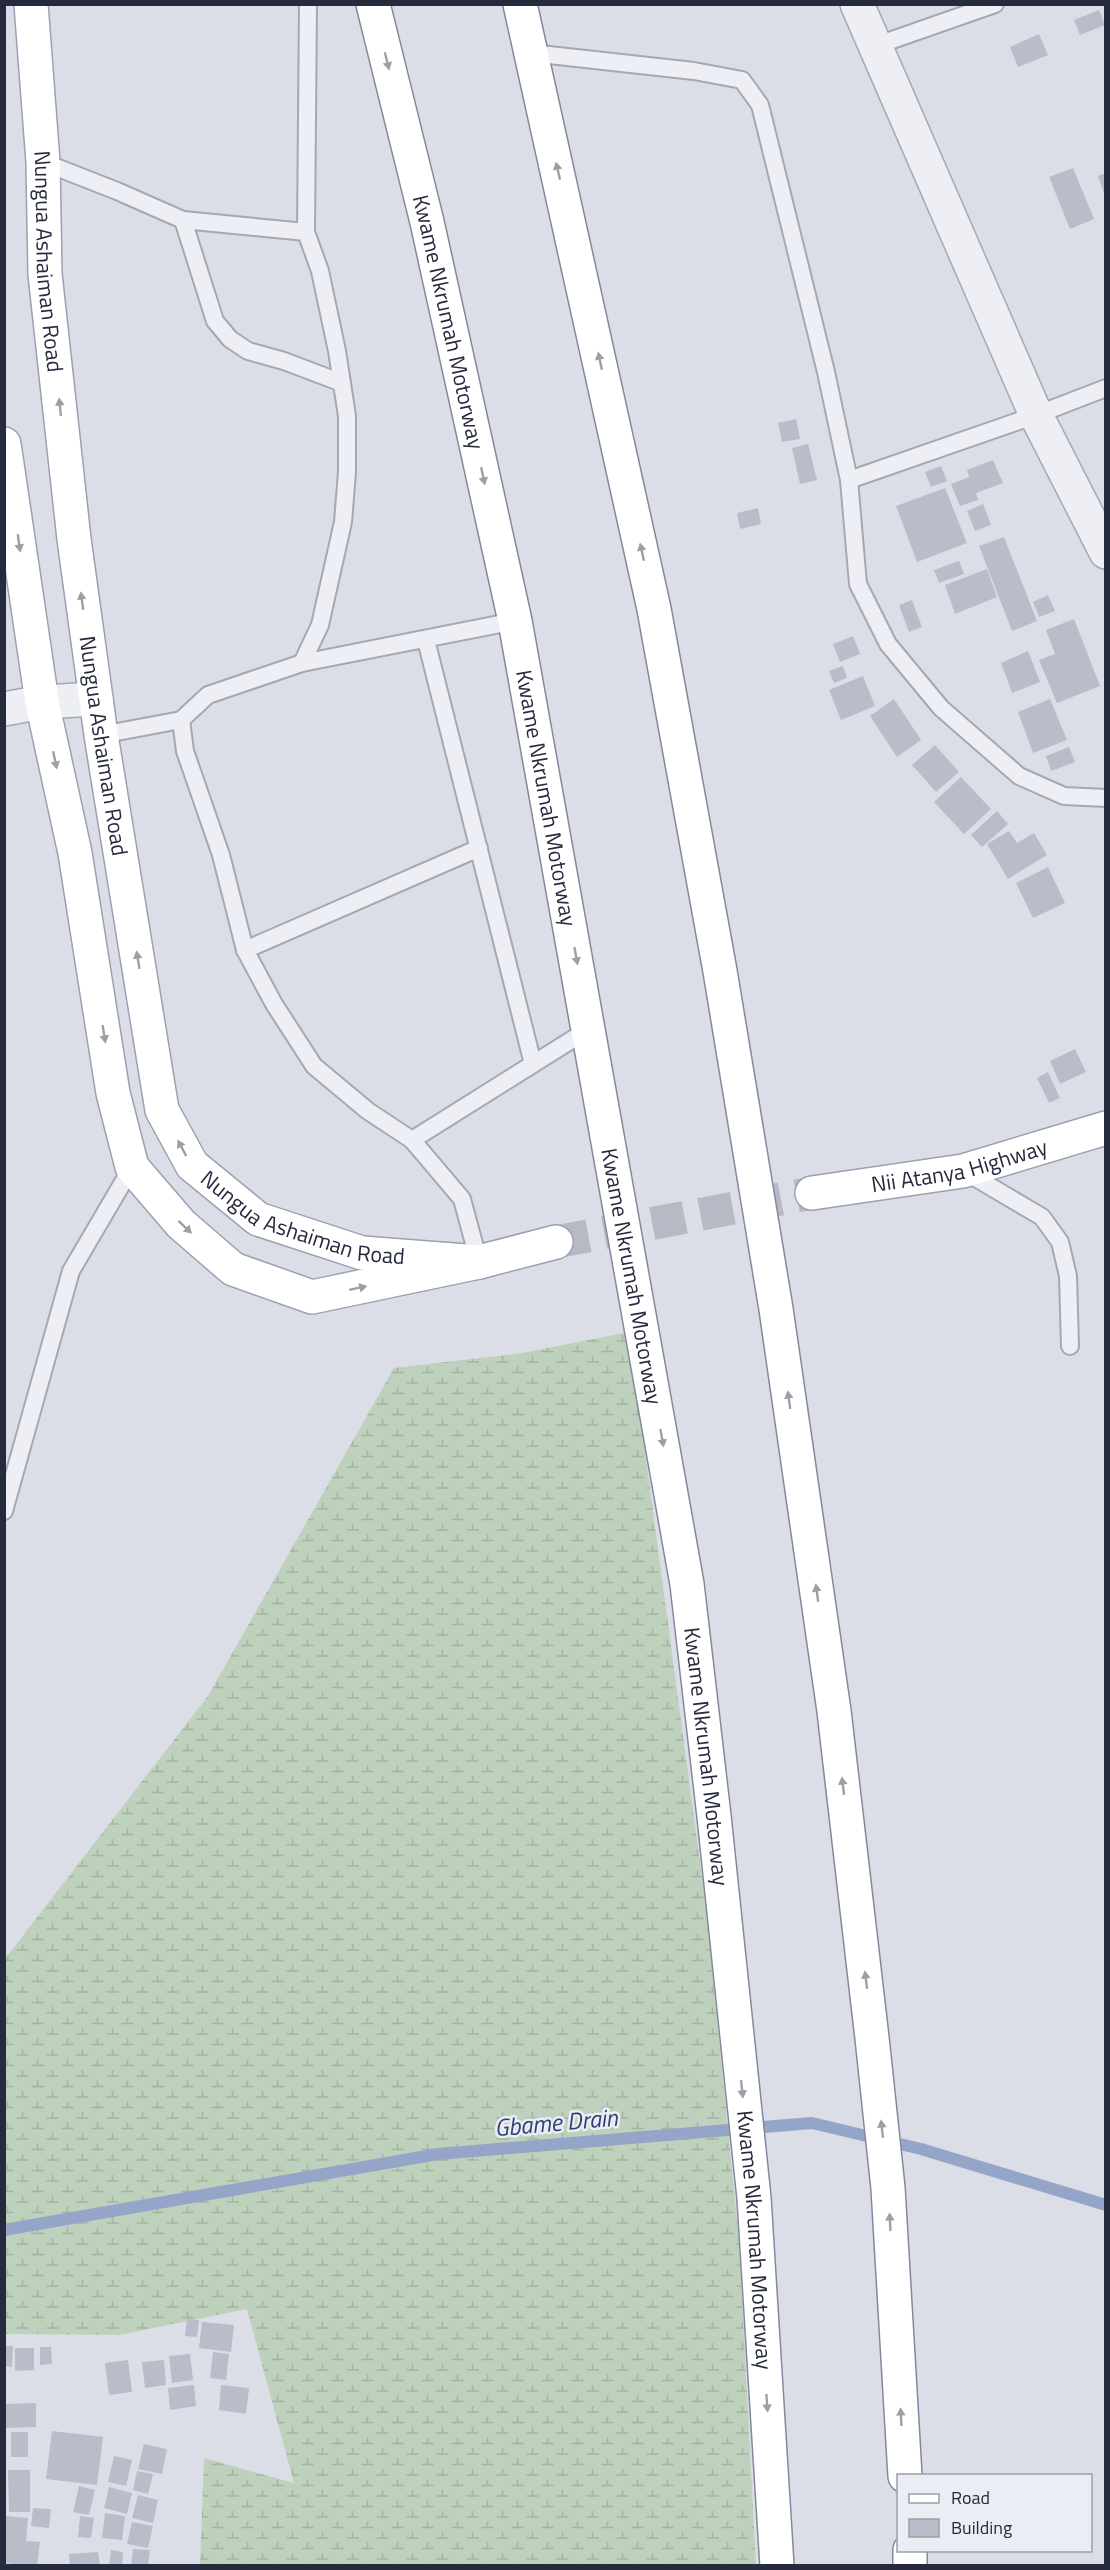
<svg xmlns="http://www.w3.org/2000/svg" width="1110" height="2570" viewBox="0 0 1110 2570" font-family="'Titillium Web',sans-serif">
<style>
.wetland{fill:url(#wetland-marsh)}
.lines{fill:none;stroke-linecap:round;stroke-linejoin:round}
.stream{stroke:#95a5c8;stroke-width:12}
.building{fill:#b9bcc9}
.primary-tunnel{stroke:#b7bac5;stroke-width:33;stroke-dasharray:33 16;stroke-linecap:butt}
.service-casing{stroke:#a5a8b4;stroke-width:20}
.minor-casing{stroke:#a5a8b4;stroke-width:36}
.primary-casing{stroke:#9ba0b2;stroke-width:36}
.motorway-casing{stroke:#83889d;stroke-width:36}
.service{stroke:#eeeff5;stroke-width:16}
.minor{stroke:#eeeff5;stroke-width:33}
.primary{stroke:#fff;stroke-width:33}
.motorway{stroke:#fff;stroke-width:33}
.oneway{fill:#9d9fa8}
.labels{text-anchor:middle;stroke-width:5;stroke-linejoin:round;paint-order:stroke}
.street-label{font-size:22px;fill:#252a3d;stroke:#ebedf4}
.water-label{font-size:24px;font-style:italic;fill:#2e4172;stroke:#ebedf4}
</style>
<defs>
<pattern id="wetland-marsh" width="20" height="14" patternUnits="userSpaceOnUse" patternTransform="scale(1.5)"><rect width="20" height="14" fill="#bed1bc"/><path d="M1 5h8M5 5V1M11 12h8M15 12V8" fill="none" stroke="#a3b4a2"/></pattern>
</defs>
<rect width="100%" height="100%" fill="#dcdee7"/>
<polygon class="wetland" points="629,1332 706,1907 739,2241 756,2565 200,2565 204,2458 294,2483 247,2309 119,2335 5,2334 4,1960 208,1696 394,1368 522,1353"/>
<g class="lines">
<polyline class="stream" points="4,2230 438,2154 812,2123 921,2149 1106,2205"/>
</g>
<g class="building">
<polygon points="1099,10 1105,25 1080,35 1074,20"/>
<polygon points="1039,34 1048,55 1018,67 1010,47"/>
<polygon points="1073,168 1094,219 1070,229 1049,177"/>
<polygon points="1106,173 1106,196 1105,196 1098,176"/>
<polygon points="796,419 800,439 782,442 778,423"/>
<polygon points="808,444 817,480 800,484 792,448"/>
<polygon points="993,460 1003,483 976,493 978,500 960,506 951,484 969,477 967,470"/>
<polygon points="941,466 947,481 931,487 925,472"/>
<polygon points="945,488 967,543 917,562 896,506"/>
<polygon points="983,504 991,525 975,531 967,511"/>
<polygon points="758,508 761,524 740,529 737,513"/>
<polygon points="1004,537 1037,621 1012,631 979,546"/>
<polygon points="959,561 964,574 939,583 934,570"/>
<polygon points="987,569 997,597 955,614 945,585"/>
<polygon points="1048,595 1055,611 1039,617 1033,602"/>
<polygon points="912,600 922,627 909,632 899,605"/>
<polygon points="1074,619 1100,686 1057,703 1039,660 1055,654 1046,630"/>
<polygon points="853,636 860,654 840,662 833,644"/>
<polygon points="1028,651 1040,682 1012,693 1001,663"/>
<polygon points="843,666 847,678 834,683 829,671"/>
<polygon points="863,676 875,706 841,720 829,690"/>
<polygon points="894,699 921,740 897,757 870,716"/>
<polygon points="1050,699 1067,740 1033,753 1018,712"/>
<polygon points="935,745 959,772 936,792 912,765"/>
<polygon points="1069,747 1075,762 1051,771 1046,756"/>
<polygon points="961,777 991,809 964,834 934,802"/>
<polygon points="997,811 1008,824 982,847 971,835"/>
<polygon points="1009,831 1017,843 1034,833 1047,855 1008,879 987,844"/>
<polygon points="1048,867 1065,903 1033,918 1016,883"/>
<polygon points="1075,1049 1086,1072 1060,1084 1050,1061"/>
<polygon points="1048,1072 1060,1098 1049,1103 1037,1078"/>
<polygon points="187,2319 199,2320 197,2337 185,2336"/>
<polygon points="202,2322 234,2325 231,2352 199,2348"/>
<polygon points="4,2346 13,2346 12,2367 4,2366"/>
<polygon points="40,2347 51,2347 52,2364 40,2365"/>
<polygon points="15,2348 34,2348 34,2370 15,2371"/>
<polygon points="213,2352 229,2354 226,2380 210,2378"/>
<polygon points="190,2354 193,2380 172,2383 169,2356"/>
<polygon points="128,2360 132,2392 109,2395 105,2363"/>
<polygon points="164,2360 166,2385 145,2388 142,2362"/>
<polygon points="194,2385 196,2406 170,2410 168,2388"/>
<polygon points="221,2385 249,2388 246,2414 219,2410"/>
<polygon points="36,2403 36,2427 4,2428 4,2404"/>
<polygon points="52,2431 103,2437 97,2485 46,2479"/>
<rect x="11" y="2432" width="17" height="25"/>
<polygon points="144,2444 167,2449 162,2474 138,2469"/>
<polygon points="114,2456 132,2460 126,2486 108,2482"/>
<polygon points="8,2470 30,2470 30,2512 9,2512"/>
<polygon points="137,2471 153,2474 148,2494 133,2490"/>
<polygon points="79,2486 95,2490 89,2515 73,2512"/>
<polygon points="109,2487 132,2493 127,2514 104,2508"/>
<polygon points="138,2495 158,2500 153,2523 132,2518"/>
<polygon points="33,2508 51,2509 49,2528 31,2526"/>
<polygon points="105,2513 125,2516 122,2540 102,2538"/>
<polygon points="6,2516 28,2518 26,2541 40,2542 37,2566 4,2563"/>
<polygon points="80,2516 94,2518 91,2538 78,2537"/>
<polygon points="132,2522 153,2526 148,2548 127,2544"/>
<polygon points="133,2549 150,2550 148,2566 131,2566"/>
<polygon points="111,2550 123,2552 122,2566 109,2566"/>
<polygon points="98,2552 100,2566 70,2566 69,2554"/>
</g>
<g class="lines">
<polyline class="primary-tunnel" points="556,1242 812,1193"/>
<g class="service-casing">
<g id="service">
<polyline points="875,46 995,4"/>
<polyline points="531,53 694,71 742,80 760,105 826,372 849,480 858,584 888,644 941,708 1019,776 1064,796 1106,798"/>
<polyline points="43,162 117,191 183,220 306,232 320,271 337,351 347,416 347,472 343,522 320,625 302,663 208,695 181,720 101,735"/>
<polyline points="183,220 215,321 230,339 248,351 284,361 342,383"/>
<polyline points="306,232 308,4"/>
<polyline points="849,480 1036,415 1106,388"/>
<polyline points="426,640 533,1064"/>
<polyline points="302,663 515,621"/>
<polyline points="181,720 185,751 221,855 245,950 274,1004 314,1066 368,1111 412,1140 462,1199 479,1262"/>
<polyline points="245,950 479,848"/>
<polyline points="412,1140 589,1029"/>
<polyline points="964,1171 1042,1217 1060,1242 1068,1276 1070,1346"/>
<polyline points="4,1511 71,1271 132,1167"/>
</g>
</g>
<g class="minor-casing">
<g id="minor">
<polyline points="857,4 1036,415 1106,552"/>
<polyline points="4,709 42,702 96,699"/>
</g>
</g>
<g class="primary-casing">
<g id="primary">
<path id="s1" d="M31 4 43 162 45 274 74 539 101 735 162 1110 192 1165 258 1219 362 1253 479 1262"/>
<polyline points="4,444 42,702 75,853 113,1093 132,1167 181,1224 233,1269 312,1297 479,1262 556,1242"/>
<path id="s2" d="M812 1193 963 1171 1106 1128"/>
</g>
</g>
<g class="motorway-casing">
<g id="motorway">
<path id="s3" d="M373 4 427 222 515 621 687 1584 714 1816 754 2198 777 2566"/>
<polyline points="520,4 654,609 720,971 776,1309 834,1711 872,2038 888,2188 905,2476"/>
<polyline points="910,2550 910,2566"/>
</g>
</g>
<use href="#service" class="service"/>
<use href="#minor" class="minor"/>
<use href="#primary" class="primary"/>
<use href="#motorway" class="motorway"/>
</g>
<defs><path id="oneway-solid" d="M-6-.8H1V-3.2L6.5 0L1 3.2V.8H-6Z" transform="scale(1.5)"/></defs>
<g class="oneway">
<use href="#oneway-solid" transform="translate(387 61) rotate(76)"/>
<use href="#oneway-solid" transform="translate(558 171) rotate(-103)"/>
<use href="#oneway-solid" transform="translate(600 361) rotate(-102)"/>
<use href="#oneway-solid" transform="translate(60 407) rotate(-96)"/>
<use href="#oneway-solid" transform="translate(483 476) rotate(78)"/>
<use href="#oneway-solid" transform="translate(19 543) rotate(82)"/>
<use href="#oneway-solid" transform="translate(642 552) rotate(-102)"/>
<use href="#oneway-solid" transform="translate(82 601) rotate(-98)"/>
<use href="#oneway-solid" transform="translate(55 760) rotate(78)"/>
<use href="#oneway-solid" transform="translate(576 956) rotate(80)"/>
<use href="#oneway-solid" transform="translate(138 960) rotate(-99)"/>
<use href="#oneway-solid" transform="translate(104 1034) rotate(81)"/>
<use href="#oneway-solid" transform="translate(182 1148) rotate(-118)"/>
<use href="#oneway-solid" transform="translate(185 1227) rotate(43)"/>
<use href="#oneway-solid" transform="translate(358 1288) rotate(-12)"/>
<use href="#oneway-solid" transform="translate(789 1400) rotate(-98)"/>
<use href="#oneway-solid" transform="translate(662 1438) rotate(80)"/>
<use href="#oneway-solid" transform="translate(817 1593) rotate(-98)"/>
<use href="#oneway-solid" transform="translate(843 1786) rotate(-97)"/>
<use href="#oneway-solid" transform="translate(866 1980) rotate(-97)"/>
<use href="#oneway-solid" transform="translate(742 2089) rotate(84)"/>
<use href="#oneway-solid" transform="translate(882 2129) rotate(-96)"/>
<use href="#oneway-solid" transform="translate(890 2222) rotate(-93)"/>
<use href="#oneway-solid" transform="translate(767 2403) rotate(86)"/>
<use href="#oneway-solid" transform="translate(901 2417) rotate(-93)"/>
</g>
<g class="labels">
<g class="street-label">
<text dy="8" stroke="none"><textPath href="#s1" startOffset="258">Nungua Ashaiman Road</textPath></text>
<text dy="8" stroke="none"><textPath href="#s3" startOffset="327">Kwame Nkrumah Motorway</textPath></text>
<text dy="8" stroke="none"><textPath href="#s1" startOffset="746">Nungua Ashaiman Road</textPath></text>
<text dy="8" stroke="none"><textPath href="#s3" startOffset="813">Kwame Nkrumah Motorway</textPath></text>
<text dy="8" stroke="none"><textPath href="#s2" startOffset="150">Nii Atanya Highway</textPath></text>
<text dy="8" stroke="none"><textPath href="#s1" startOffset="1304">Nungua Ashaiman Road</textPath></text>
<text dy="8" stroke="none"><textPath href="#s3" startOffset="1299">Kwame Nkrumah Motorway</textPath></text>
<text dy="8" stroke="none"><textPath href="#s3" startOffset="1785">Kwame Nkrumah Motorway</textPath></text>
<text dy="8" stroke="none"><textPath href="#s3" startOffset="2271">Kwame Nkrumah Motorway</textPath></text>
</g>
<g class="water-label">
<text transform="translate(556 2123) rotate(-5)" y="8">Gbame Drain</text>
</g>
</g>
<rect width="1110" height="2570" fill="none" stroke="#252a3d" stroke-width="12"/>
<rect x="897" y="2474" width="195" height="78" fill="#ebedf4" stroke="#9c9fab" stroke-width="1.5"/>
<rect x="909" y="2494" width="30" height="9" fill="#ffffff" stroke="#9c9fab" stroke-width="1.5"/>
<text x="951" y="2504" font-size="18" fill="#252a3d">Road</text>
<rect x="909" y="2519" width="30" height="18" fill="#b9bcc9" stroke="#9c9fab" stroke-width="1.5"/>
<text x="951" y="2534" font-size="18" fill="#252a3d">Building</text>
</svg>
